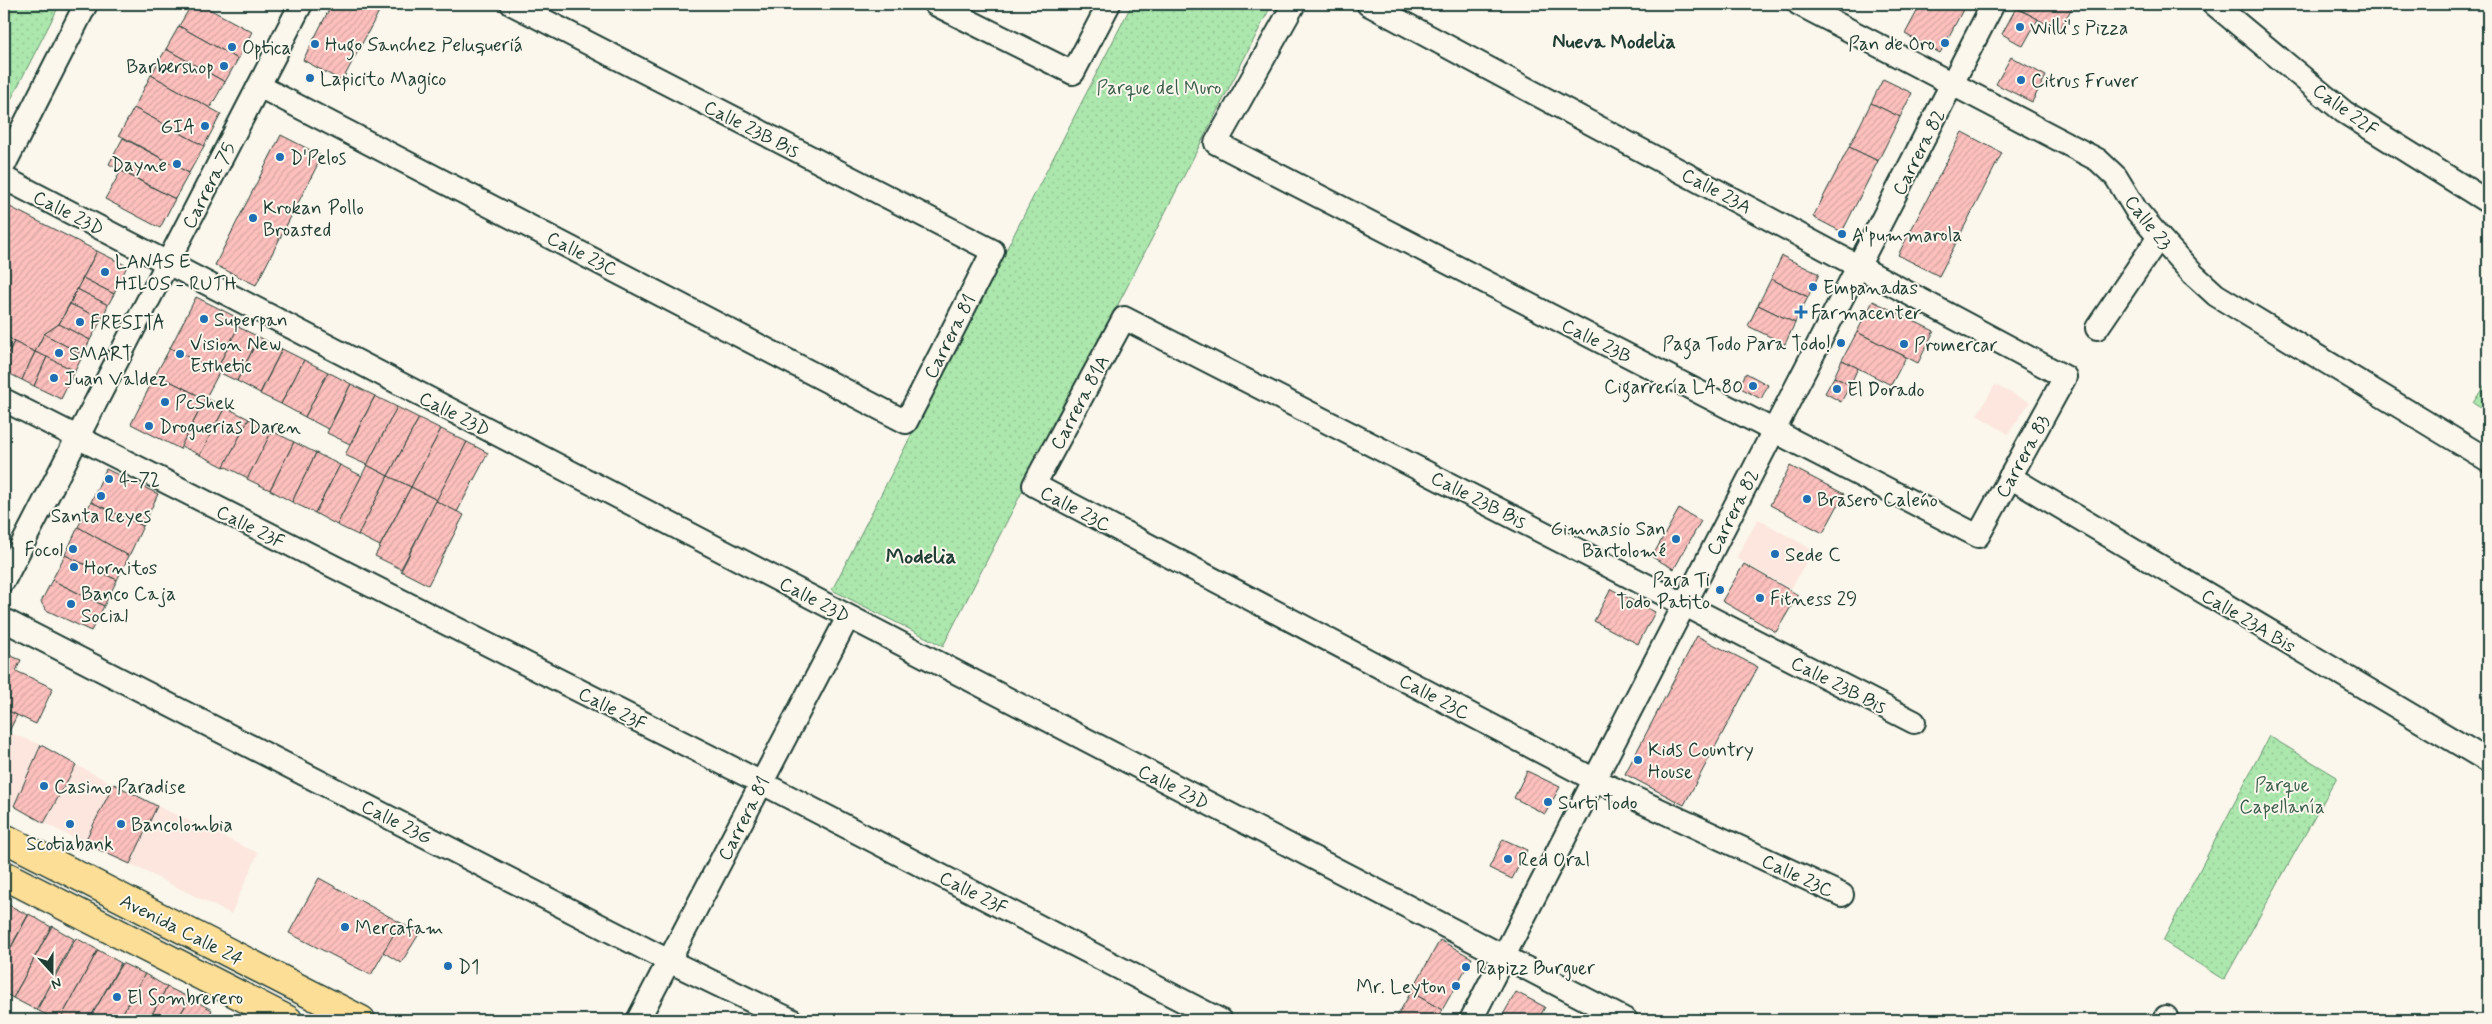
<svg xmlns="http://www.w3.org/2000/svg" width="2492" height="1024" viewBox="0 0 2492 1024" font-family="Mynerve,sans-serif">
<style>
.built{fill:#fce6de}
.park{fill:url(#park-dots);stroke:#669270}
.building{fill:url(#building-hatch);stroke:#1f3d34}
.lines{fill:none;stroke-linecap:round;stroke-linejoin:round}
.minor-casing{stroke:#1f3d34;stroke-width:26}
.major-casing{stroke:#1f3d34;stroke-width:31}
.minor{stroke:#fbf7ec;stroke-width:22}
.major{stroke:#fdde96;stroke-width:28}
.poi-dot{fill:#1f6fb2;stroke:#fbf7ec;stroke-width:2}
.labels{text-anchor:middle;stroke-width:4;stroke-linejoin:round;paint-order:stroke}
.poi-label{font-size:19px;fill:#1f3d34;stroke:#fbf7ec;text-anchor:start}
.park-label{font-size:19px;fill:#3b5f4c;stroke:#fbf7ec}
.street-label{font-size:19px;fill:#1f3d34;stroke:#fbf7ec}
.neighbourhood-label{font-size:20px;font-weight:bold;fill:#1f3d34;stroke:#fbf7ec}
.quarter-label{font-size:21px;font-weight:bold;fill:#1f3d34;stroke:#fbf7ec}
</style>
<defs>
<pattern id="park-dots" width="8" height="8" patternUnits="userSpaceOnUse" patternTransform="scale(1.25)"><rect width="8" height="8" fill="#ace7ad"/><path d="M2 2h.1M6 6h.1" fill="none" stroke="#94c795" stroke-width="1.8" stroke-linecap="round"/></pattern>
<pattern id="building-hatch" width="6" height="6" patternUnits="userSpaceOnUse" patternTransform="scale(1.25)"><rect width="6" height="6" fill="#fdc0bd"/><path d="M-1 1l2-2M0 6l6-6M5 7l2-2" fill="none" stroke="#d8a6a3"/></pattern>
</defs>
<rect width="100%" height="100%" fill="#fbf7ec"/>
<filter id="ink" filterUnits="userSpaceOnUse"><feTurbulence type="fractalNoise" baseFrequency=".02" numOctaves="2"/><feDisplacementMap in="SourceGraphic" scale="10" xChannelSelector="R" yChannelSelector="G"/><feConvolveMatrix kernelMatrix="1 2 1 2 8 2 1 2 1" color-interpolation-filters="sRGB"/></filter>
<g filter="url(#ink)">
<g class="built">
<polygon points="1995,385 2030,402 2008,434 1977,415"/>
<polygon points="1758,519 1813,550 1791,589 1736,558"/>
<polygon points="8,732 41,745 14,806 4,801 4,742"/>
<polygon points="76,765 114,784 84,843 44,823"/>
<polygon points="157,806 258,853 231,914 130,864"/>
</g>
<g class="park">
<polygon points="4,4 60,4 4,113"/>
<polygon points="1132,4 1272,4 943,646 832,590"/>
<polygon points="2488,380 2488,413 2473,403"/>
<polygon points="2269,736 2337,777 2224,980 2163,941"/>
</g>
<g class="building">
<polygon points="192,4 200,4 252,32 238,59 179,26"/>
<polygon points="332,4 383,4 342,81 303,60"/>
<polygon points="1921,4 1966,4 1940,53 1905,34"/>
<polygon points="2018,4 2074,4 2059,31 2016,7"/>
<polygon points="2016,8 2038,19 2023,46 2002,34"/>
<polygon points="179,26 238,59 225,82 166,49"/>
<polygon points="166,49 225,82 210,108 151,75"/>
<polygon points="2011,57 2046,76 2032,102 1996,84"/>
<polygon points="151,75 221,114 204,146 134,108"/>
<polygon points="1883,79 1912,93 1900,117 1871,103"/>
<polygon points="1871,103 1900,117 1878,161 1849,147"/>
<polygon points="134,108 204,146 189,173 119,135"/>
<polygon points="1962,132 2002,153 1939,276 1898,255"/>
<polygon points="281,135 322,156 256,285 215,265"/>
<polygon points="123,138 189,173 175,199 109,164"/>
<polygon points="1849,147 1878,161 1842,232 1813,217"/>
<polygon points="121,171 175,199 160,228 105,199"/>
<polygon points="4,204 97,251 59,324 44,334 35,352 14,342 4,332"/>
<polygon points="97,251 127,266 114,294 83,278"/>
<polygon points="1782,256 1819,274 1808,297 1771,279"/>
<polygon points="83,278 114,294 108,305 77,289"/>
<polygon points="1771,279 1808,297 1795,323 1758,305"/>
<polygon points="77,289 108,305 102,319 70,304"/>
<polygon points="196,297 242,320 216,371 170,348"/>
<polygon points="1873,301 1934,331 1918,363 1857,332"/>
<polygon points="70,304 102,319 90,340 59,324"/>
<polygon points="1758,305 1795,323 1785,344 1748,326"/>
<polygon points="59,324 90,340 83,355 44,334"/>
<polygon points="238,327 259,337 237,381 216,371"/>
<polygon points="4,332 14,342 4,361"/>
<polygon points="1857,332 1906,357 1891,385 1842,360"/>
<polygon points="44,334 83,355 75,371 35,352"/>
<polygon points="259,337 282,349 260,393 237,381"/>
<polygon points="14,342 35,352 22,380 4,371 4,361"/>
<polygon points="170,348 219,373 205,399 156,374"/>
<polygon points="282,349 304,360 281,404 260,394"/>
<polygon points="35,352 47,357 34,386 22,380"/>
<polygon points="47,357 75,371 61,399 34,386"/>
<polygon points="304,360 328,372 305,417 281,404"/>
<polygon points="1842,360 1858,368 1850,385 1834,377"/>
<polygon points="328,372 351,384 328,429 305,417"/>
<polygon points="1746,373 1768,385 1761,399 1739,387"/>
<polygon points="156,374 205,399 180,449 131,424"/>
<polygon points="1834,377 1850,385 1841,402 1825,393"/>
<polygon points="351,384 375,396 350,444 327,433"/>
<polygon points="375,396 397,407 367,465 345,455"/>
<polygon points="206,398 225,407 200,455 181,446"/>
<polygon points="225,407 249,419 224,467 200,455"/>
<polygon points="397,407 419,418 388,476 367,465"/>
<polygon points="419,418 441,429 411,487 388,476"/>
<polygon points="249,419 272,431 248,478 224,466"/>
<polygon points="441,429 467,442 437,500 411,487"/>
<polygon points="272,431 294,442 270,490 247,479"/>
<polygon points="294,442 316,453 292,502 270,490"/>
<polygon points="467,442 488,453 457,512 436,501"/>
<polygon points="316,453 340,465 315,513 292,502"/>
<polygon points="340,465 362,476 337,525 315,513"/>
<polygon points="367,465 388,476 358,535 337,525"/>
<polygon points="1790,466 1844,494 1823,533 1770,505"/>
<polygon points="106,469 158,494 143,526 91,502"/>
<polygon points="388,476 411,487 380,546 358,535"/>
<polygon points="411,487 437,500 401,569 375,556"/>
<polygon points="436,501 464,515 428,585 401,571"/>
<polygon points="91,502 143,526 129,556 78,527"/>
<polygon points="1679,509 1701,521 1674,569 1652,557"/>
<polygon points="78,527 129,556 117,580 65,555"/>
<polygon points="65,555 117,580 104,606 52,580"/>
<polygon points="1744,564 1798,595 1776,632 1722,601"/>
<polygon points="52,580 104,606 91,631 46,610 41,602"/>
<polygon points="1611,589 1655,612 1638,644 1594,621"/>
<polygon points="1697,636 1758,667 1684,805 1625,774"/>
<polygon points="4,653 21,660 16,671 53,688 36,724 4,709"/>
<polygon points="4,709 17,715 4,742"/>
<polygon points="41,745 76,765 44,823 14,806"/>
<polygon points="1527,771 1560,787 1545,814 1514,798"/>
<polygon points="114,784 157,806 130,864 84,843"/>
<polygon points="1503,839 1527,850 1512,879 1489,868"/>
<polygon points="319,878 401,923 371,975 289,933"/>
<polygon points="5,903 28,915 4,960 4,905"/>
<polygon points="29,914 51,927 13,998 4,993 4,961"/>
<polygon points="401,923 419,934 401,963 383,952"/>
<polygon points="52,926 74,939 36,1010 13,998"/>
<polygon points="76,938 98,950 60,1020 56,1020 37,1010"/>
<polygon points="1440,940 1472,958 1442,1010 1411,992"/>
<polygon points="98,950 121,963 89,1020 60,1020"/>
<polygon points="122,963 145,974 119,1020 89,1020"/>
<polygon points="145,974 167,987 149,1020 119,1020"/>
<polygon points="167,987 190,998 177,1020 149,1020"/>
<polygon points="1411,992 1442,1010 1437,1020 1395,1020"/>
<polygon points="1516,992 1545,1007 1538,1020 1500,1020"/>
<polygon points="190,998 212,1010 207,1020 177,1020"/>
</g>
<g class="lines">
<g class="minor-casing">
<g id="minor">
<polyline points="935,4 1073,73 1109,4"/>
<polyline points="1294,4 1216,143 1978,536 2065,377 1368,4"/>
<polyline points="1799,4 2098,160 2116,177 2136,210 2159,237 2193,274 2216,295 2488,460"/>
<polyline points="2214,4 2344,112 2488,202"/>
<polyline points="259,86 906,422 993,251 512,4"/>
<polyline points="4,165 86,4"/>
<polyline points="4,178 1626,1020"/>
<polyline points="2097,328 2159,237"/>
<polyline points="4,400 762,783 1220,1020"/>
<polyline points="2010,477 2488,761"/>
<polyline points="4,580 301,4"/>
<polyline points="4,620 669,961 791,1020"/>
<polyline points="1842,895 1595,780 1034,485 1124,318 1914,722"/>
<polyline points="638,1020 848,617"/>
<polyline points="1471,1020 1993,4"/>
<polyline points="2165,1020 2166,1017"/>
</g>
</g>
<g class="major-casing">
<g id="major">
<polyline points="4,838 361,1020"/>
<polyline points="4,875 288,1020"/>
</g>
</g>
<use href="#minor" class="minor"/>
<use href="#major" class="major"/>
</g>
</g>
<g class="poi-dot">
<circle cx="2020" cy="27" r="5"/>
<circle cx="1945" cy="43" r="5"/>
<circle cx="315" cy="44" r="5"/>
<circle cx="232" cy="47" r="5"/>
<circle cx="224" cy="66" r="5"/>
<circle cx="310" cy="78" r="5"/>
<circle cx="2021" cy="80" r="5"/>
<circle cx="205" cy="126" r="5"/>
<circle cx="280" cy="157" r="5"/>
<circle cx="177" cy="164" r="5"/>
<circle cx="253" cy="218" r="5"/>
<circle cx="1842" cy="234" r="5"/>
<circle cx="105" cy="272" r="5"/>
<circle cx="1813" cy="287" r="5"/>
<path d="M1798.5 304.5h5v5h5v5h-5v5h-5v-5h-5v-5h5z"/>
<circle cx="204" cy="319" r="5"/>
<circle cx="80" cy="322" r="5"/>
<circle cx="1841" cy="343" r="5"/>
<circle cx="1904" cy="344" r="5"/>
<circle cx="59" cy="353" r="5"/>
<circle cx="180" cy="354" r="5"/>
<circle cx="54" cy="378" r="5"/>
<circle cx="1753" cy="386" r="5"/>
<circle cx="1837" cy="389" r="5"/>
<circle cx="165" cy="402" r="5"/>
<circle cx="149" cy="426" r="5"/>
<circle cx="109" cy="479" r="5"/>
<circle cx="101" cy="496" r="5"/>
<circle cx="1807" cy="499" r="5"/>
<circle cx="1676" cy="539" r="5"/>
<circle cx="73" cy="549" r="5"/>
<circle cx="1775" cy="554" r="5"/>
<circle cx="74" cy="567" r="5"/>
<circle cx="1720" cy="590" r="5"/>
<circle cx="1760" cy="598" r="5"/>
<circle cx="71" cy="604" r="5"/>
<circle cx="1638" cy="760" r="5"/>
<circle cx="44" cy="786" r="5"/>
<circle cx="1548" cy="802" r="5"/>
<circle cx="70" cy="824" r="5"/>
<circle cx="121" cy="824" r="5"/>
<circle cx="1508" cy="859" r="5"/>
<circle cx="345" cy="927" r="5"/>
<circle cx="448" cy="966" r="5"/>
<circle cx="1466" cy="967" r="5"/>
<circle cx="1456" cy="986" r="5"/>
<circle cx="117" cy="997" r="5"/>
</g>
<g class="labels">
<g class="poi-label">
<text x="2030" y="34">Willi's Pizza</text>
<text x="1935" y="50" text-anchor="end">Pan de Oro</text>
<text x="325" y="51">Hugo Sanchez Peluqueriá</text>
<text x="242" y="54">Optica</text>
<text x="214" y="73" text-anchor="end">Barbershop</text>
<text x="320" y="85">Lapicito Magico</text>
<text x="2031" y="87">Citrus Fruver</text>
<text x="195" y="133" text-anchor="end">GIA</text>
<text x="290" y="164">D'Pelos</text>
<text x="167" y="171" text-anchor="end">Dayne</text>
<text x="263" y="214">Krokan Pollo<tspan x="263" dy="22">Broasted</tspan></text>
<text x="1852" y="241">A'pummarola</text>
<text x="115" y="268">LANAS E<tspan x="115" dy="22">HILOS - RUTH</tspan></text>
<text x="1823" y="294">Empanadas</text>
<text x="1811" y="319">Farmacenter</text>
<text x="214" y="326">Superpan</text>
<text x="90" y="329">FRESITA</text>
<text x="190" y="350">Vision New<tspan x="190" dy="22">Esthetic</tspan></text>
<text x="1831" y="350" text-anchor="end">Paga Todo Para Todo!</text>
<text x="1914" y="351">Promercar</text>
<text x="69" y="360">SMART</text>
<text x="64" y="385">Juan Valdez</text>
<text x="1743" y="393" text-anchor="end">Cigarrería LA 80</text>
<text x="1847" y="396">El Dorado</text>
<text x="175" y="409">PcShek</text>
<text x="159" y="433">Droguerias Daren</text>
<text x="119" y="486">4-72</text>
<text x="1817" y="506">Brasero Caleńo</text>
<text x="101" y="522" text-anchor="middle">Santa Reyes</text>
<text x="1666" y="535" text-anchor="end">Gimnasio San<tspan x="1666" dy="22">Bartolomé</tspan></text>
<text x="63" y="556" text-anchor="end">Focol</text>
<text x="1785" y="561">Sede C</text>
<text x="84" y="574">Hornitos</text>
<text x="1710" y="586" text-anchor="end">Para Ti<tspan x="1710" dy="22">Todo Patito</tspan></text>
<text x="81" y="600">Banco Caja<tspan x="81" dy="22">Social</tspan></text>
<text x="1770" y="605">Fitness 29</text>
<text x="1648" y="756">Kids Country<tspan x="1648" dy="22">House</tspan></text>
<text x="54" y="793">Casino Paradise</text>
<text x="1558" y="809">Surti Todo</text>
<text x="131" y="831">Bancolombia</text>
<text x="70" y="850" text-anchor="middle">Scotiabank</text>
<text x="1518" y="866">Red Oral</text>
<text x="355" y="934">Mercafam</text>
<text x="458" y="973">D1</text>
<text x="1476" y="974">Rapizz Burguer</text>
<text x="1446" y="993" text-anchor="end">Mr. Leyton</text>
<text x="127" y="1004">El Sombrerero</text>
</g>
<g class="park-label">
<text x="1159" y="94">Parque del Muro</text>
<text x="2282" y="791">Parque<tspan x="2282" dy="22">Capellanía</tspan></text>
</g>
<g class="street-label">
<text transform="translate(2346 109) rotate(36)" y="7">Calle 22F</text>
<text transform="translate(752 128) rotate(27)" y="7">Calle 23B Bis</text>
<text transform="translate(1918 152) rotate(-63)" y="7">Carrera 82</text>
<text transform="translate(208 185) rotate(-63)" y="7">Carrera 75</text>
<text transform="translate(1717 190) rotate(28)" y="7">Calle 23A</text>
<text transform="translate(69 212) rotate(27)" y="7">Calle 23D</text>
<text transform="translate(2149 222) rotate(52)" y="7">Calle 23</text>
<text transform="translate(583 253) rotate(27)" y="7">Calle 23C</text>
<text transform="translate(949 336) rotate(-63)" y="7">Carrera 81</text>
<text transform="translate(1597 340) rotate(27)" y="7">Calle 23B</text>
<text transform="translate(1079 402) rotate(-62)" y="7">Carrera 81A</text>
<text transform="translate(455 413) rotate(27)" y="7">Calle 23D</text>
<text transform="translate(2022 456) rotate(-61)" y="7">Carrera 83</text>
<text transform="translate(1479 499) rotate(27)" y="7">Calle 23B Bis</text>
<text transform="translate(1076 508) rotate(28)" y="7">Calle 23C</text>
<text transform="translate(1732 512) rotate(-63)" y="7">Carrera 82</text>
<text transform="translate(251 526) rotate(27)" y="7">Calle 23F</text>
<text transform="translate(815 599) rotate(28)" y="7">Calle 23D</text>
<text transform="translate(2249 620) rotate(31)" y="7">Calle 23A Bis</text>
<text transform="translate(1839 684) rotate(27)" y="7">Calle 23B Bis</text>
<text transform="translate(1435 696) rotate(28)" y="7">Calle 23C</text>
<text transform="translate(613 708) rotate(27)" y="7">Calle 23F</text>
<text transform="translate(1174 786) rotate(27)" y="7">Calle 23D</text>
<text transform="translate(743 818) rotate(-63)" y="7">Carrera 81</text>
<text transform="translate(397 821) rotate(27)" y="7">Calle 23G</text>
<text transform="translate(1798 875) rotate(25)" y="7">Calle 23C</text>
<text transform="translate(974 892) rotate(27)" y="7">Calle 23F</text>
<text transform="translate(182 929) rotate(27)" y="7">Avenida Calle 24</text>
</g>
<g class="neighbourhood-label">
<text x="1614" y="48">Nueva Modelia</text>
</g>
<g class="quarter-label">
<text x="921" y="563">Modelia</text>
</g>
</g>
<rect width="2492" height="1024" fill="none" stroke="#fbf7ec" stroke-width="20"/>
<rect x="10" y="10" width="2472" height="1004" fill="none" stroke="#1f3d34" stroke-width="2" filter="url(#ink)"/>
<g transform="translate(52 972) rotate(159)" stroke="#fbf7ec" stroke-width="4" paint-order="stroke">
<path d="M0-4L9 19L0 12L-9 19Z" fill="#1f3d34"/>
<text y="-8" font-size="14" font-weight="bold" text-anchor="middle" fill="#1f3d34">N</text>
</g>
</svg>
